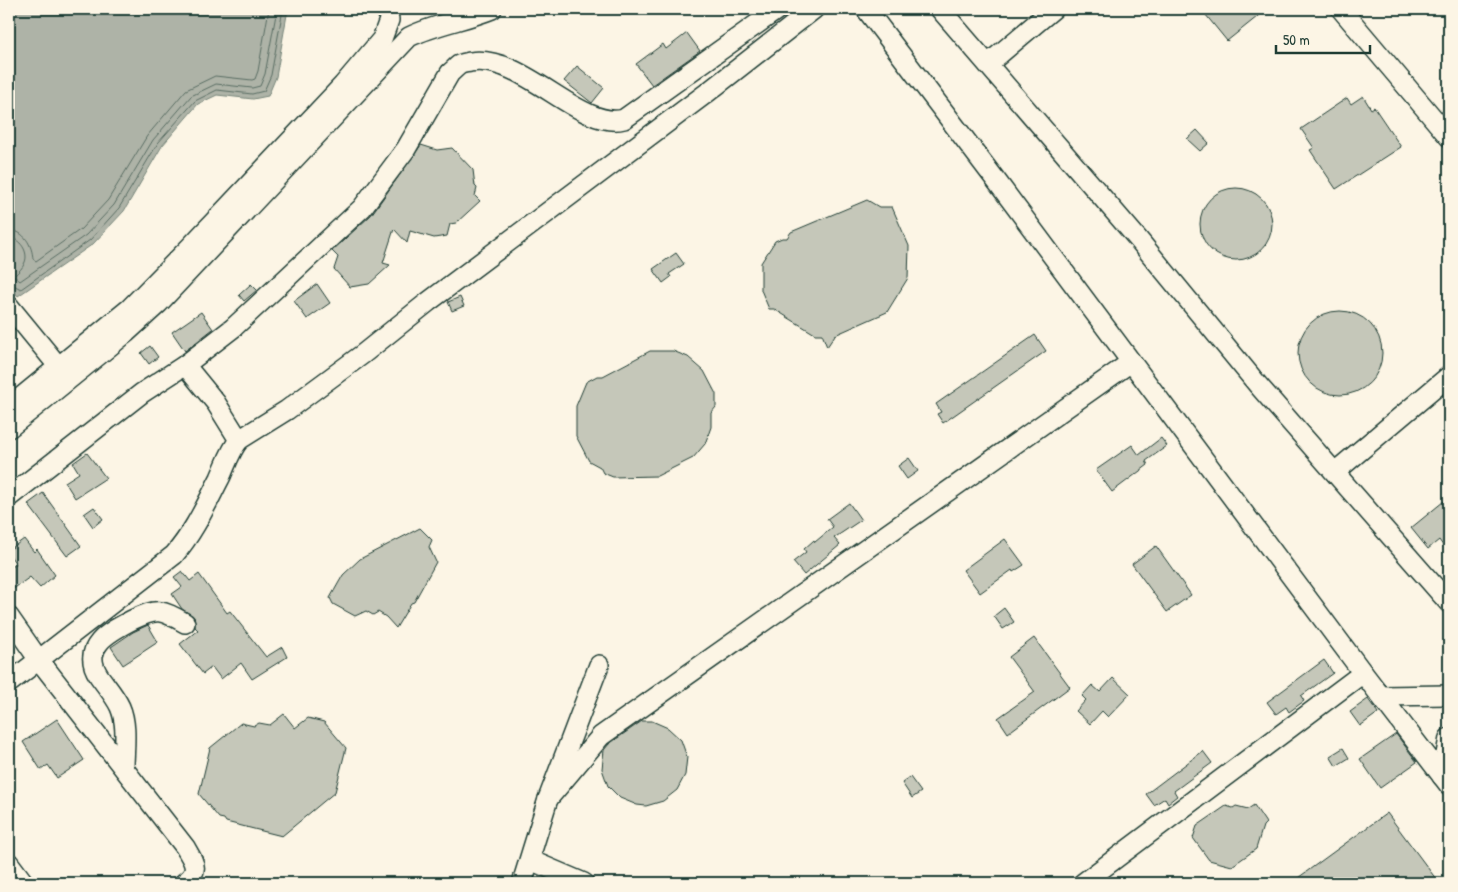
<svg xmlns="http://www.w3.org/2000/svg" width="1458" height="892" viewBox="0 0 1458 892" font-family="'Patrick Hand',sans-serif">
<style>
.water{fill:#aeb3a7;stroke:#758479}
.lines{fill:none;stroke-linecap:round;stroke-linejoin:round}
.shore{stroke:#586c62;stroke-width:1}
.building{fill:#c5c7b9;stroke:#1f3d34}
.minor-casing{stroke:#1f3d34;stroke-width:22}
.minor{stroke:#fcf5e5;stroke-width:19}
</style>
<rect width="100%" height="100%" fill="#fcf5e5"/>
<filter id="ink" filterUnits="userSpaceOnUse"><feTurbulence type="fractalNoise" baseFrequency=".02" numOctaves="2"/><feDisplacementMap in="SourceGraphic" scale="10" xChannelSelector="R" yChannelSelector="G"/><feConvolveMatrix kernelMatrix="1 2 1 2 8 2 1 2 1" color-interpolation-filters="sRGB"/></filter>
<g filter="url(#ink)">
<polygon class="water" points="9,9 288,9 276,77 268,96 253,99 217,95 198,104 162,146 124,211 93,244 18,296 9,286 9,267 14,258 9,244"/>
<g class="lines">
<g class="shore">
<path d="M9 230C25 231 32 245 33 259L36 261 81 229 108 200 147 136 186 90 215 76 252 80 255 79 258 71 269 9"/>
<path d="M9 238C20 238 29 252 25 262 23 268 18 272 14 276L20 281 86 235 114 205 153 140 191 96 216 84 252 88 260 86 265 74 277 9"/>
<polyline points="9,283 21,289 90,240 119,208 158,143 195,101 217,90 252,94 264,91 271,75 283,9"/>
</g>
</g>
<g class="building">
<polygon points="1201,9 1267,9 1227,41"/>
<polygon points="687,33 700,51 652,85 636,64 663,44 666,49"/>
<polygon points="577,66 604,88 592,103 564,81"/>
<polygon points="1363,96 1371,109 1374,107 1401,147 1336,189 1310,150 1314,148 1301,129 1347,98 1351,104"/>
<polygon points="1197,130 1209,143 1200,151 1187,139"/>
<polygon points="421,145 437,150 452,148 473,170 475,186 477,188 475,196 480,201 456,223 450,224 447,236 434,238 410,231 407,243 394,229 383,263 390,265 369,284 350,287 334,269 338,257 332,251 371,215"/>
<circle cx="1236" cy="224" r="36"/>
<polygon points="867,200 879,207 892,207 909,246 908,278 887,312 835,335 827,347 822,334 815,334 774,309 769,309 761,290 761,263 775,241 782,238 787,238 791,232"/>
<polygon points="676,253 684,264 669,274 671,277 663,283 653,269"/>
<polygon points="251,284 257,290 244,301 239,295"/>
<polygon points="317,284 330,303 307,319 294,301"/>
<polygon points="460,297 464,306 452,311 448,302"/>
<circle cx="1340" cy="353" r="42"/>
<polygon points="201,312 213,329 185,351 172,332"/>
<polygon points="1035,335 1046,351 943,423 937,414 941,412 936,404"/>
<polygon points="150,346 158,357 149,364 141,353"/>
<polygon points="650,351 673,351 688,357 704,371 716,394 716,407 711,413 711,427 705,444 693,458 657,476 613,477 603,473 600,467 589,461 576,436 576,406 586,382 597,376 603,376"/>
<polygon points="1161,438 1167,446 1146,461 1148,465 1112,492 1096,470 1132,445 1139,455"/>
<polygon points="87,453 106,478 75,498 65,482 79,473 73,463"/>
<polygon points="909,458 918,471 907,479 898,466"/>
<polygon points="43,493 81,546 67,556 28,504"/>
<polygon points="1449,497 1449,554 1439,540 1428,549 1411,528"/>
<polygon points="849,503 861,520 834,538 840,545 804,575 793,562 806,552 804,549 814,540 815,542 833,527 827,519"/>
<polygon points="94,507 103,519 93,527 84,514"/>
<polygon points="420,528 432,540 429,547 436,562 414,602 411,603 396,628 386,617 378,612 373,615 366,611 355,616 333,604 330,598 343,575 360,559"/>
<polygon points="24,539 34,552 37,549 55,575 40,588 30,577 9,592 9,569 16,564 9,554 9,550"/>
<polygon points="1005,539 1024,565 1013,572 1012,570 980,593 963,570"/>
<polygon points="1156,546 1191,595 1167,612 1132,564"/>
<polygon points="182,571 190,581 199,574 227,613 230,611 266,657 282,647 287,657 252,679 241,663 221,679 212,667 203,674 180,644 198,630 195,627 194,617 182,609 172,594 182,587 174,577"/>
<polygon points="1004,608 1014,622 1003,629 994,616"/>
<polygon points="148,625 158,642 123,665 111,647 133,632"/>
<polygon points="1034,638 1070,687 1008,733 998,718 1035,692 1009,657"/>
<polygon points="1324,660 1333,673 1301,696 1304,701 1289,712 1286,707 1276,714 1267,702"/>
<polygon points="1113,678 1130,694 1108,717 1102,711 1090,724 1076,711 1086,700 1082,696 1092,685 1100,692"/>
<polygon points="1368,699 1378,713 1360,726 1350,712"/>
<polygon points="284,714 295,728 308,718 324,722 346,748 335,792 282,836 226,822 224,819 219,818 199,794 210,748 241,723 254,726 259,723 270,725"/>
<polygon points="57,719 84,760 57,778 48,765 41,770 23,742"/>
<polygon points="642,721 652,721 668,728 681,740 687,757 685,775 677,790 663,801 646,806 637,805 620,798 608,786 602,769 604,750 609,744"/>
<polygon points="1396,734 1417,762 1380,788 1360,759"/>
<polygon points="1343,748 1349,758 1336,766 1330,756"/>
<polygon points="1203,751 1212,763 1174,791 1177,796 1168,803 1165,798 1154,805 1146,794"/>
<polygon points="910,777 921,792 912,798 902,783"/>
<polygon points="1254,805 1266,823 1263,826 1256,849 1232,866 1209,860 1193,838 1197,826 1226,806 1233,808 1236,806 1248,809"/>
<polygon points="1387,813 1439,883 1291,883"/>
</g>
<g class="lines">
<g class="minor-casing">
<g id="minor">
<polyline points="866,9 995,179 1363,673 1449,785"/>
<polyline points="940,9 1138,239 1258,385 1449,603"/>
<polyline points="1341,9 1449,137"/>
<polyline points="988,64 1053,9"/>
<polyline points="9,306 59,367"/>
<polyline points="9,407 130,308 190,247 343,85 382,39 389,20 388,9"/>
<path d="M9 428 126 333 159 303 409 37C435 24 465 20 492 9"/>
<polyline points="239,440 287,410 363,354 428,302 708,92 814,9"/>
<polyline points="1335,472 1449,376"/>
<path d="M9 497 142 393 185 365 233 328 362 208 406 149 450 73C453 71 456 67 459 65 462 63 466 63 470 62 523 53 580 131 624 119L778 9"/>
<path d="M9 617 39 660 185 847C194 863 201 870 184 883"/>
<path d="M9 683 174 555C194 532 206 505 220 478 226 465 230 451 239 440L216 403 185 365"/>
<polyline points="1381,696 1449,695"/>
<path d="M124 768C124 750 128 725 120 707 115 696 106 686 99 676 80 647 109 632 132 620 157 608 161 609 185 623"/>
<polyline points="1442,776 1449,738"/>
<polyline points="548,799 601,736 1131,362"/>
<polyline points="530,860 584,883"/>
<polyline points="9,863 24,883"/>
<polyline points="522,883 548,799 599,665"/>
<polyline points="1083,883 1363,673"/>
</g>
</g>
<use href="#minor" class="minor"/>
</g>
</g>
<rect width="1458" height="892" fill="none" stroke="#fcf5e5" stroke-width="30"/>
<rect x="15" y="15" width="1428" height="862" fill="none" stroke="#1f3d34" stroke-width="2" filter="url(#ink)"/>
<path d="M1276 45v8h94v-8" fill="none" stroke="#1f3d34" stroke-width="2.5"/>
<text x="1283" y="45" font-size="15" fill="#1f3d34" stroke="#fcf5e5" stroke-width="4" paint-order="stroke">50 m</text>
</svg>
